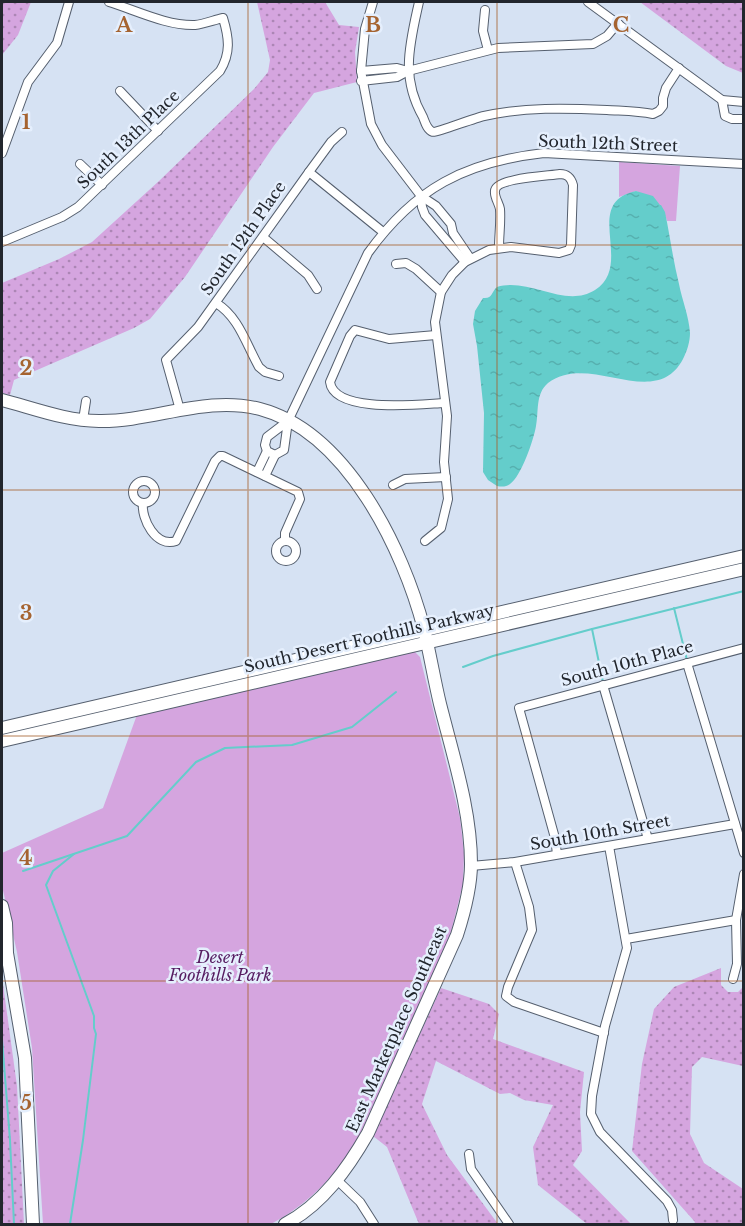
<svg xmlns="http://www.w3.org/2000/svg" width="745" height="1226" viewBox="0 0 745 1226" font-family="'Libre Baskerville',serif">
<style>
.grass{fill:url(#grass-dots)}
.park{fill:#d5a5df}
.water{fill:url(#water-ripples)}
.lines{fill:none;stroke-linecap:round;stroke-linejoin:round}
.stream{stroke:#64cdcb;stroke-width:2}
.street-casing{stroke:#555f6e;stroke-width:10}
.secondary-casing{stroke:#555f6e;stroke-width:14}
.street{stroke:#fff;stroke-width:8}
.secondary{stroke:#fff;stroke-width:12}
.grid{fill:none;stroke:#a56330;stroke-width:1.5;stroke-opacity:0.55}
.labels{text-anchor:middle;stroke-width:5;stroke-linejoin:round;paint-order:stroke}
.street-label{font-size:16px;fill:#22262d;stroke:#e5effd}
.park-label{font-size:16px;font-style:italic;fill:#561c61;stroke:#e5effd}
.grid-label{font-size:20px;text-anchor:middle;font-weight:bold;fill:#a56330;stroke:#e5effd;stroke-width:5;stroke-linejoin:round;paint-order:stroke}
</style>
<defs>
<pattern id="grass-dots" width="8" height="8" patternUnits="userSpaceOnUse" patternTransform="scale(1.5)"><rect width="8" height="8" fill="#d5a5df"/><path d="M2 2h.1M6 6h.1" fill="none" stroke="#ac86b5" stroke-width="1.8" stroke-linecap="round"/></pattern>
<pattern id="water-ripples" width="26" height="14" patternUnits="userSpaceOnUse" patternTransform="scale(1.5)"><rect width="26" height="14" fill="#64cdcb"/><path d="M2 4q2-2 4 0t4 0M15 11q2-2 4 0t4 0" fill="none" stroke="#56b0af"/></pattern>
</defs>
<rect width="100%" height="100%" fill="#d6e2f3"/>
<g class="grass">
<polygon points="2,2 31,2 18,35 2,55"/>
<polygon points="257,2 325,2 339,25 359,27 355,52 357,82 314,93 273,147 185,277 150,319 134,328 14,380 10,395 2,393 2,283 59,259 92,242 159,181 254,89 268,72 270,60"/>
<polygon points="640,2 743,2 743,73 726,66"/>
<polygon points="721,968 721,985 728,992 738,992 743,987 743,1066 702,1057 692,1067 690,1134 704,1163 743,1189 743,1224 694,1224 695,1222 632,1151 642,1064 654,1009 674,987"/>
<polygon points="2,977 17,1086 24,1224 2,1224"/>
<polygon points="441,988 489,1004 499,1014 493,1039 584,1072 580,1112 582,1151 573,1165 631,1224 587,1224 538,1185 533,1147 553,1105 524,1100 510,1093 500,1094 436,1061 422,1104 447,1155 498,1224 419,1224 387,1147 373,1136"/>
</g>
<g class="park">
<path d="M619 162 680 166 676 221H667C663 203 652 198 636 191L619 197Z"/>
<path d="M413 650 420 657 460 818 464 853 463 884 450 936 356 1143C334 1177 307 1205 271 1224H43L32 1048 17 952 2 886V853L103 808 138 712Z"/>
</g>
<path class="water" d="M636 191 653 196 660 205H661L665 212C670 236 673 260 679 284 682 300 689 316 690 333 690 342 687 351 683 359 655 412 589 351 548 383 535 394 539 412 536 426 534 439 521 477 510 484 506 487 502 487 497 486L488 480 483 472 484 413 477 346 473 324 475 311 483 298C493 299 491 292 497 287 529 277 565 309 595 290 635 264 581 203 636 191Z"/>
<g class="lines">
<g class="stream">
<polyline points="674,608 687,660"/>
<polyline points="592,629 603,682"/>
<polyline points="463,667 493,656 592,629 744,591"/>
<polyline points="23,871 127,836 196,762 225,748 292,745 352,727 396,692"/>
<polyline points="2,1039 10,1140 14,1224"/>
<polyline points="70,1224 83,1140 96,1034 94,1028 94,1016 46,885 53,871 74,854"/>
</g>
<g class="street-casing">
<g id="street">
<polyline points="373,2 365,29 361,71 371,124 382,145 421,196 436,206 451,224 453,233 470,258"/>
<path d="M419 2C410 43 400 77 423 117 425 122 427 130 433 132 435 133 475 118 484 116 525 107 565 108 607 110 623 111 638 111 653 114L659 111 663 106V98L666 88 679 68"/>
<polyline points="588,2 722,100 744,102"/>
<polyline points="485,10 483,31 488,50"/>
<polyline points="361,71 397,68 408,71"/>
<polyline points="361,81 397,77 408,71 498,48 593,44 607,36 618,23"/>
<polyline points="120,91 158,131"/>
<polyline points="722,100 725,116 732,119 744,119"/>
<polyline points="2,153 28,82 57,43 69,2"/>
<polyline points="80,164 102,185"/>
<polyline points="309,172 383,232"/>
<polyline points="421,196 422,207 425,215 465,262"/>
<polyline points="263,237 308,275 317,289"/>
<path d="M2 242 62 217 78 207 220 71C231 53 229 38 223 18 214 20 204 24 195 25 167 26 135 10 109 2"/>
<polyline points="396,264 406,263 416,269 441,292"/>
<path d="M216 303C239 317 246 344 259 367L265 372 279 376"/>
<path d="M436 335 389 339 355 330 350 336 330 382C334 414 421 404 444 403"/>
<polyline points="180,410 166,360 198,327 309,172 331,142 342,132"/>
<polyline points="83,420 86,401"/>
<path d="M288 421 267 437 265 445 267 451 275 455 284 450 288 421 368 253C415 188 465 162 544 153L744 164"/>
<polyline points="257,472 267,451"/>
<polyline points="265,476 275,455"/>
<circle cx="144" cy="492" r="11"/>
<polyline points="393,485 405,479 446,477"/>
<path d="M143 503C141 519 156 548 176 541L215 461 220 456H223L298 492 300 499 285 533V541"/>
<circle cx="286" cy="551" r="10"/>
<path d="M425 541 441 528 448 499 444 462 447 416 435 322 441 292 452 275 465 262 489 250 511 247 559 253 569 250 571 245 573 185C571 178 568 174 560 174 549 176 495 178 495 191 494 197 499 203 500 209 501 222 499 235 499 247"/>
<polyline points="687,663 744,853"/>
<polyline points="603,685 648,839"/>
<polyline points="609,846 627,948 605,1026 592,1096 591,1114 600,1132 667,1201 672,1210 673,1220"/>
<polyline points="557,854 555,838 519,708 744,648"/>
<polyline points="515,862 529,907 532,930 508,987 506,996 514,1002 604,1033"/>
<polyline points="471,866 515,862 735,824"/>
<polyline points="626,939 736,920"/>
<polyline points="733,979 737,964 736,920 744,874"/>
<polyline points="469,1154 471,1169 509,1224"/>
<polyline points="337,1180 360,1202 374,1224"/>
</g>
</g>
<g class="secondary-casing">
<g id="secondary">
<path d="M2 400C33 408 66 421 99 421 153 422 206 395 260 409 347 432 403 549 424 629 430 654 434 679 440 704 453 756 471 810 471 864 471 888 464 913 457 935L368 1133C348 1168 322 1205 285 1224"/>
<polyline points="2,728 744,556"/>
<polyline points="2,741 744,569"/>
<polyline points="2,906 6,923 7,953 25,1058 33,1224"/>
</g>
</g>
<use href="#street" class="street"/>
<use href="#secondary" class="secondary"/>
</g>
<path class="grid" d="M248 2V1224M497 2V1224M2 245H744M2 490H744M2 736H744M2 981H744"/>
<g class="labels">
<g class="street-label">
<text transform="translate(128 139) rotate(-44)" y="6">South 13th Place</text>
<text transform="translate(608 143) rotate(2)" y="6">South 12th Street</text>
<text transform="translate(243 238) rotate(-55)" y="6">South 12th Place</text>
<text transform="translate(369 638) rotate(-13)" y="6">South Desert Foothills Parkway</text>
<text transform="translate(627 663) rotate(-15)" y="6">South 10th Place</text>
<text transform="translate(600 832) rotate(-10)" y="6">South 10th Street</text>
<text transform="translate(396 1029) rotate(-66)" y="6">East Marketplace Southeast</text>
</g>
<g class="park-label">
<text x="220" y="963">Desert<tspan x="220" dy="18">Foothills Park</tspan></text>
</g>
</g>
<g class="grid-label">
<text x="124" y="32">A</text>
<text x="373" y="32">B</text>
<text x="621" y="32">C</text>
<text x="26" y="129">1</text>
<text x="26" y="375">2</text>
<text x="26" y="620">3</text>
<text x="26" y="865">4</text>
<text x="26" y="1110">5</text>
</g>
<rect width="745" height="1226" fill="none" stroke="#22262d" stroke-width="6"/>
</svg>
